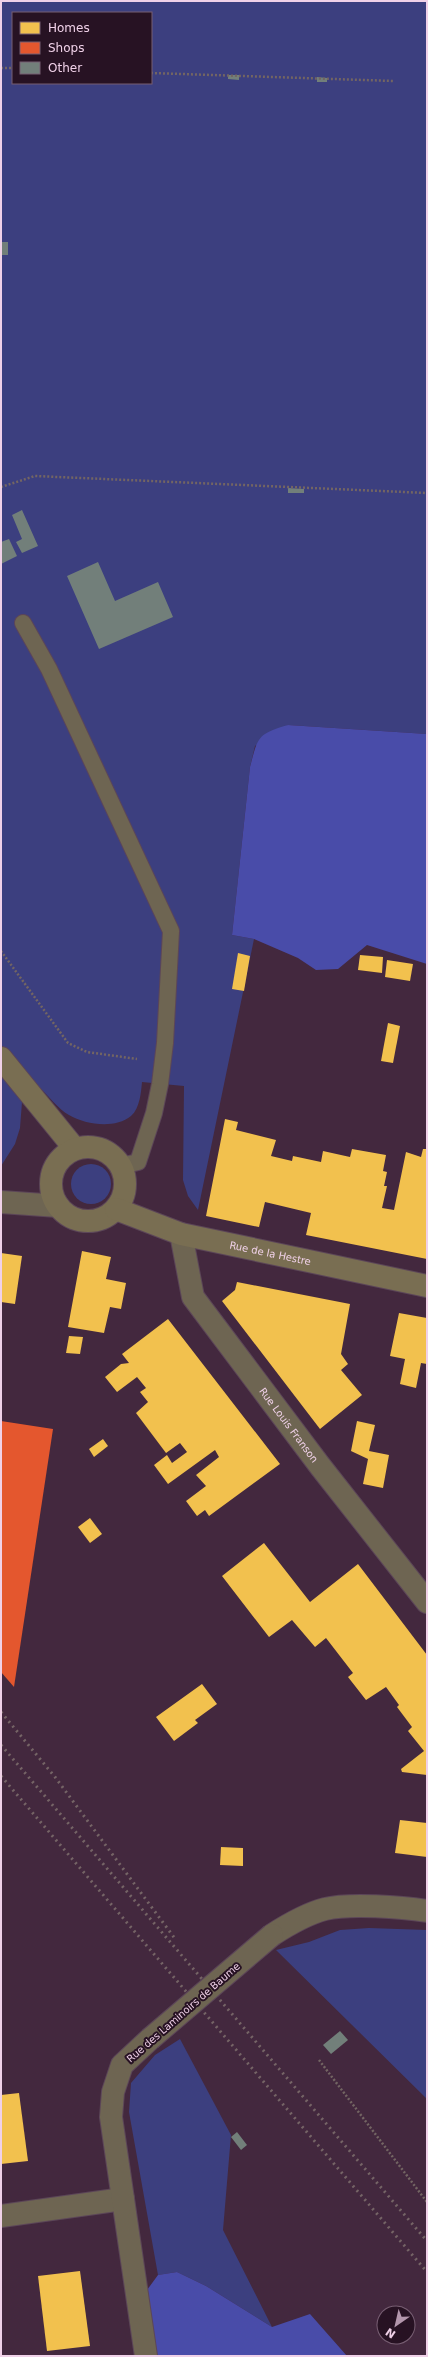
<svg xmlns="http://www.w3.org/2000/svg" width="428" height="2357" viewBox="0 0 428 2357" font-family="'DejaVu Sans',sans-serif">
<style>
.green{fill:#3c3f7f;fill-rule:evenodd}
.forest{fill:#494ca9}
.homes{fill:#f2c14e}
.shops{fill:#e4572e}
.building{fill:#727f7a}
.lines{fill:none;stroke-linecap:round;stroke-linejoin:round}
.lane-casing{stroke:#5c4658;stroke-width:18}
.street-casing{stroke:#5c4658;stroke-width:24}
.secondary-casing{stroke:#5c4658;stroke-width:24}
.path{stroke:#736563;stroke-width:2.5;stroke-dasharray:2 2;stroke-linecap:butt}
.lane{stroke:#6e6552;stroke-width:16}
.street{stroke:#6e6552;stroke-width:22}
.secondary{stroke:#796e52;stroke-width:22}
.rail{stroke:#756466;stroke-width:3;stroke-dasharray:2 4;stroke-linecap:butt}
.street-bridge-casing{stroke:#5c4658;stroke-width:24;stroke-linecap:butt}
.street-bridge{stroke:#6e6552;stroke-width:22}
.labels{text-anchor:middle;stroke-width:4;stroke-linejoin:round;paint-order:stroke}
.street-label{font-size:10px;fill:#f0d1e8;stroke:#271223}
</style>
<rect width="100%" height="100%" fill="#43283e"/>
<g class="green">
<path d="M1 1H427V734L288 725 255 746 250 767 232 935 254 939 198 1210 188 1196 183 1180 184 1086 142 1082C141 1092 140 1108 131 1116 115 1129 86 1125 69 1115 58 1109 48 1095 38 1086L22 1102 20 1128 15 1144 1 1166ZM13 13H151V83H13Z"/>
<circle cx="91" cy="1184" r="20"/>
<polygon points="369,1928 427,1930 427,2099 276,1950 309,1942 340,1930"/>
<polygon points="180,2039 231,2135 223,2230 272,2327 206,2286 177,2272 158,2275 129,2112 131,2083 155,2055"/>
</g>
<g class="forest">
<path d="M288 725 427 734V964L367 945 338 969 316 970 298 958 254 939 232 935 250 767C258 737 257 734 288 725Z"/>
<polygon points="177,2272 206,2286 272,2327 310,2314 347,2356 146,2356 139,2301 158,2275"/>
</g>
<g class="homes">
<polygon points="238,953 250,956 244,991 232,989"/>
<polygon points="360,955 383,957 382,973 358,970"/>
<polygon points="387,960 413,964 410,981 385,977"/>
<polygon points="388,1023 400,1026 393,1063 381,1061"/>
<polygon points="225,1119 238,1122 236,1130 276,1140 271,1156 292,1161 293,1156 321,1162 323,1151 350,1157 352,1149 386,1155 383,1171 387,1172 384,1186 387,1186 382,1208 394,1210 406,1152 421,1157 423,1149 427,1149 427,1259 306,1235 311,1213 265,1202 259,1227 206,1216"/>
<polygon points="82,1251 111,1257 106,1279 126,1283 121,1309 110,1307 104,1333 68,1327"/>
<polygon points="1,1253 22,1256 15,1304 1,1302"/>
<polygon points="237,1282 350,1304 341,1354 348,1364 341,1370 362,1395 320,1429 222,1301 235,1290"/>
<polygon points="399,1313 427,1318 427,1364 421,1363 416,1388 400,1384 405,1359 390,1356"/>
<polygon points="168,1319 280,1464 209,1516 205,1510 197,1516 186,1501 206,1486 196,1475 219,1457 215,1450 168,1484 154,1465 167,1455 172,1463 187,1452 180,1443 166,1453 136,1413 148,1402 140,1392 146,1388 137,1377 117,1392 105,1377 121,1364 129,1363 122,1354"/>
<polygon points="69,1336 83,1337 80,1354 66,1353"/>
<polygon points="357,1421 375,1425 369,1451 389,1455 383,1488 363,1484 368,1459 351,1451"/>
<polygon points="103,1439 108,1446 94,1457 89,1449"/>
<polygon points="90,1518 102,1534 90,1543 78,1527"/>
<polygon points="264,1543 310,1602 358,1564 427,1655 427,1775 402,1772 401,1769 424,1751 408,1731 412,1727 397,1707 399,1705 386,1687 366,1700 348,1677 353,1673 326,1638 315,1647 292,1620 269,1637 222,1576"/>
<polygon points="202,1684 217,1704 195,1720 198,1723 174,1741 156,1717"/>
<polygon points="400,1820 427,1823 427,1857 395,1853"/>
<polygon points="221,1847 243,1848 243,1866 220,1865"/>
<polygon points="19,2093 28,2161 1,2164 1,2095"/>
<polygon points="80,2271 90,2346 47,2351 38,2276"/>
</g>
<polygon class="shops" points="1,1421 53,1429 14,1687 1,1672"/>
<g class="building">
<polygon points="228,75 239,75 239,80 228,79"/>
<polygon points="317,77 327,78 327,82 317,82"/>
<rect x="1" y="242" width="7" height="13"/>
<polygon points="288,488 304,489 304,493 288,493"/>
<polygon points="22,510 38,546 22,553 16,542 22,539 12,515"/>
<polygon points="9,539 17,556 1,564 1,542"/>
<polygon points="98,562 115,601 158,582 173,617 99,649 67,576"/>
<polygon points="340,2031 348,2040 331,2054 323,2045"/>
<polygon points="237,2132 247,2145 241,2150 231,2137"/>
</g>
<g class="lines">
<g class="lane-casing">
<polyline id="lane" points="23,623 49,669 171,931 165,1043 160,1084 154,1113 138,1162 121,1166"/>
</g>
<g class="street-casing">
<g id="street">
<polyline points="1,1202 58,1206"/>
<path id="s1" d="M181 1234 193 1297 320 1466 427 1602"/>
<path d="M272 1935C289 1924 306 1914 325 1909 349 1903 402 1907 427 1911"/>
<polyline points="1,2216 123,2199"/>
<polyline points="146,2356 111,2117 113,2092 122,2065 150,2039"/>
</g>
</g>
<g class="secondary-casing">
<g id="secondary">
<polyline points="1,1058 75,1149"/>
<circle cx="88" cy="1184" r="37"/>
<path id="s2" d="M116 1209 181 1234 427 1286"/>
</g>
</g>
<g class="path">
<polyline points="1,68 13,68"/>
<polyline points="151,73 394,81"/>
<polyline points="1,487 35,476 427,493"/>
<polyline points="1,951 68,1043 87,1052 137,1059"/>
<polyline points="319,2060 427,2202"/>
</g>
<use href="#lane" class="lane"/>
<use href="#street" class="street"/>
<use href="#secondary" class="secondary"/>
<g class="rail">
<polyline points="1,1712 55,1777 176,1940"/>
<polyline points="1,1745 427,2241"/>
<polyline points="1,1776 427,2272"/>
</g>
<g class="street-bridge-casing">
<polyline id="street-bridge" points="150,2039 272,1935"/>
</g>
<use href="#street-bridge" class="street-bridge"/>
</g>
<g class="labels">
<g class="street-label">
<text dy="4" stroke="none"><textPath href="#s2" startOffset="161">Rue de la Hestre</textPath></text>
<text dy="4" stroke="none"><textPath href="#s1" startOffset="224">Rue Louis Franson</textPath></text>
<text transform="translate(183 2012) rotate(-41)" y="4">Rue des Laminoirs de Baume</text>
</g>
</g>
<rect width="428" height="2357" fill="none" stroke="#f0d1e8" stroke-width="4"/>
<rect x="12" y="12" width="140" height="72" fill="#271223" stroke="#775e72"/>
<rect x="20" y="22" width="20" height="12" fill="#f2c14e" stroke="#775e72"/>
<text x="48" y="32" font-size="12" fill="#f0d1e8">Homes</text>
<rect x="20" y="42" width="20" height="12" fill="#e4572e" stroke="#775e72"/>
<text x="48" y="52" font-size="12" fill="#f0d1e8">Shops</text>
<rect x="20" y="62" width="20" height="12" fill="#727f7a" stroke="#775e72"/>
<text x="48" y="72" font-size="12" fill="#f0d1e8">Other</text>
<g transform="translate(396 2325) rotate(214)"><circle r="19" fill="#271223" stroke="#775e72"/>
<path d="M0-3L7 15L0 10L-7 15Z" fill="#b396ac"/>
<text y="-6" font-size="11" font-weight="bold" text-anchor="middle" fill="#f0d1e8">N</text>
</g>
</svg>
